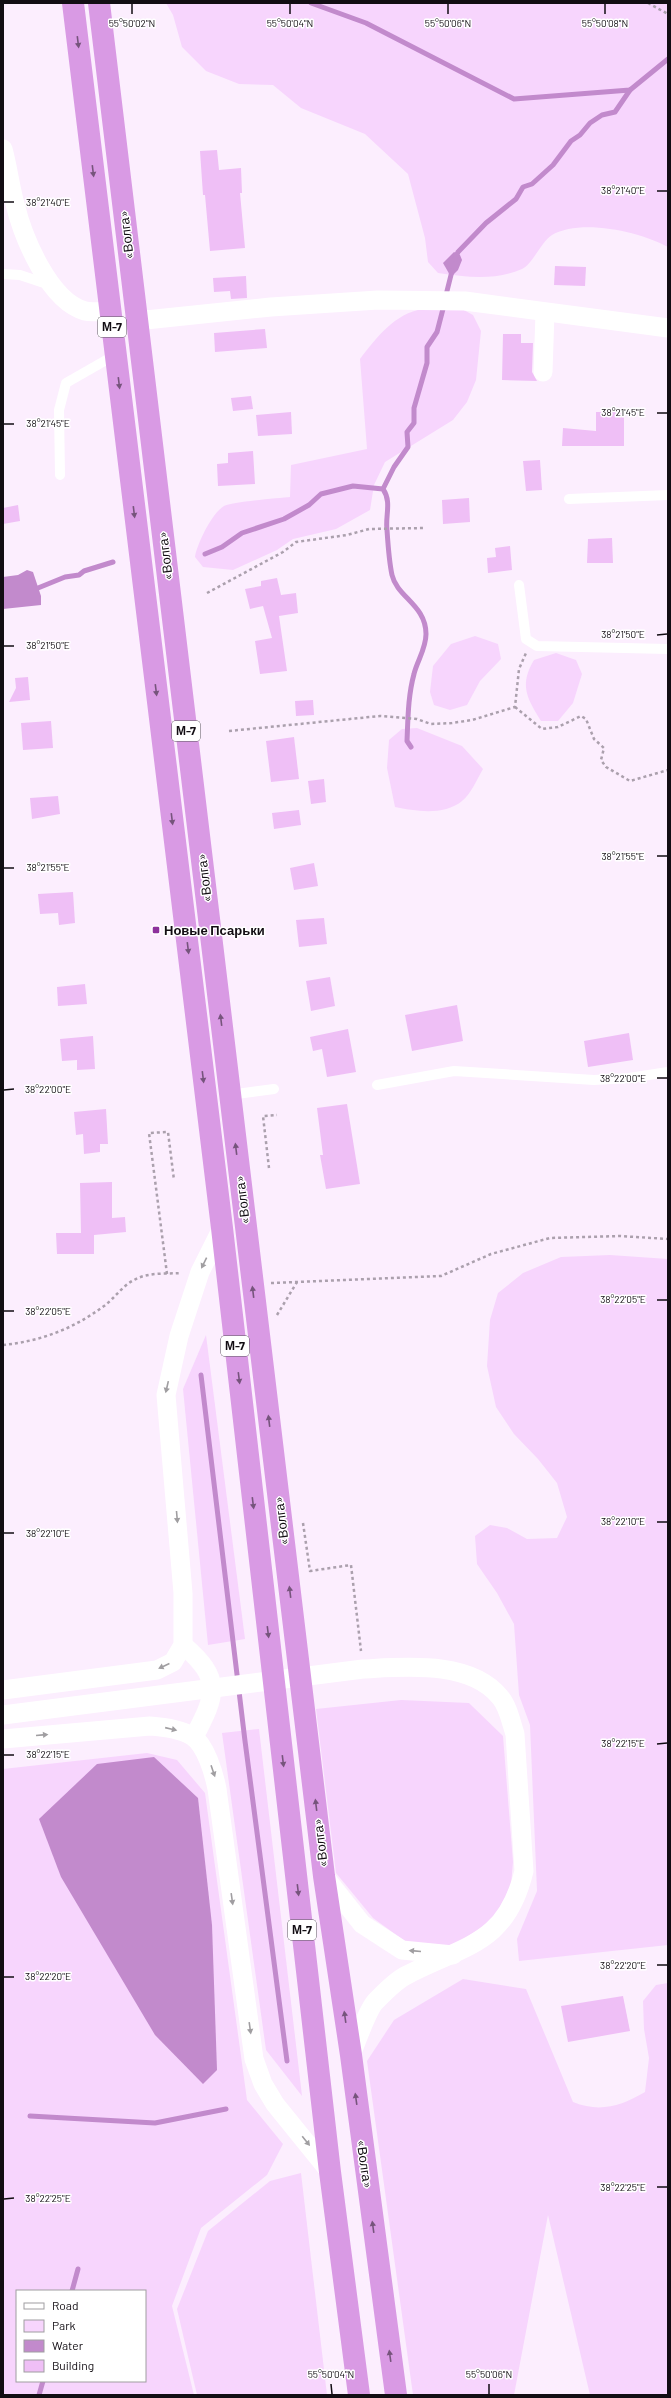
<svg xmlns="http://www.w3.org/2000/svg" width="671" height="2398" viewBox="0 0 671 2398" font-family="Barlow,sans-serif">
<style>
.green{fill:#f7d5fd;fill-rule:evenodd}
.water{fill:#c28acc}
.lines{fill:none;stroke-linecap:round;stroke-linejoin:round}
.stream{stroke:#c28acc;stroke-width:5}
.building{fill:#efbff6}
.path{stroke:#aba0ad;stroke-width:2.5;stroke-dasharray:3 3;stroke-linecap:butt}
.lane{stroke:#fff;stroke-width:10}
.street{stroke:#fff;stroke-width:19}
.highway{stroke:#d99ae4;stroke-width:22}
.oneway{fill:#76547c}
.oneway2{fill:#a09ea1}
.ticks{fill:none;stroke:#120d13;stroke-width:1.5}
.poi-dot{fill:#8d319c;stroke:#fff;stroke-width:1.5}
.labels{text-anchor:middle;stroke-width:3;stroke-linejoin:round;paint-order:stroke}
.shield{fill:#fff;stroke:#59565a;stroke-width:1}
.shield-label{font-size:12px;font-weight:bold;fill:#120d13}
.street-label{font-size:13px;fill:#120d13;stroke:#fff}
.poi-label{font-size:13px;font-weight:bold;fill:#120d13;stroke:#fff;text-anchor:start}
.ticks-label{font-size:10px;text-anchor:middle;fill:#120d13;stroke:#fff;stroke-width:3;stroke-linejoin:round;paint-order:stroke}
</style>
<rect width="100%" height="100%" fill="#fceefe"/>
<g class="green">
<path d="M166 3H668V247C641 232 581 218 552 235 541 242 532 265 522 269 494 281 467 277 438 273L428 262 425 238 408 174 365 134 301 108 273 85 239 84 206 71 182 47 173 15Z"/>
<path d="M460 308 473 315 481 331 476 380 467 402 453 420 385 462 374 485 370 510 336 529 293 539 277 550 233 570 203 567 195 557C197 544 212 513 224 506 231 502 279 498 290 497L291 465 367 449 360 359C376 338 395 313 423 309 435 307 448 308 460 308Z"/>
<polygon points="475,636 498,644 501,659 480,681 467,705 450,710 434,705 430,692 433,666 451,644"/>
<path d="M556 653 576 660 582 674 573 703 558 721H541C527 698 519 685 534 660Z"/>
<path d="M417 728 462 746 483 769C477 779 471 794 462 801 444 816 415 811 395 807L387 768 389 740 402 729Z"/>
<polygon points="610,1255 668,1259 668,1945 519,1961 517,1939 537,1891 530,1725 519,1695 514,1624 497,1593 477,1564 475,1536 490,1525 507,1528 527,1539 557,1538 567,1517 557,1483 538,1459 514,1434 496,1407 487,1366 490,1320 498,1293 523,1273 561,1257"/>
<polygon points="206,1335 245,1639 208,1645 183,1389"/>
<polygon points="401,1700 469,1703 503,1736 513,1862 511,1885 493,1921 452,1946 406,1942 373,1918 336,1873 316,1709"/>
<polygon points="259,1729 302,2096 266,2050 222,1733"/>
<path d="M147 1753 177 1760 205 1793 247 2100 283 2144 267 2175 201 2228 172 2306 194 2395H3V1769ZM17 2291H145V2381H17Z"/>
<path d="M463 1979 526 1989 573 2102C600 2113 621 2106 645 2092L649 2058 644 2029 643 2001 656 1985 668 1983V2395H590L548 2215 514 2395H413L367 2061 394 2020Z"/>
<polygon points="301,2173 327,2395 197,2395 177,2309 208,2231 270,2181"/>
</g>
<g class="water">
<polygon points="454,252 460,255 462,260 458,270 451,277 443,263"/>
<polygon points="27,570 33,572 41,596 41,605 3,609 3,577 18,575"/>
<polygon points="154,1757 198,1798 212,1925 217,2070 203,2084 155,2035 61,1877 39,1819 97,1764"/>
</g>
<g class="lines">
<g class="stream">
<polyline points="311,3 366,23 514,99 630,90 668,59"/>
<polyline points="455,259 458,252 486,223 516,199 523,187 532,184 553,165 571,141 580,135 590,123 602,115 615,112 630,90"/>
<polyline points="446,295 452,271"/>
<polyline points="383,489 394,467 408,447 407,432 414,423 414,408 427,363 427,347 437,332 444,305"/>
<path d="M205 554 222 547 242 533 284 519 309 505 321 494 353 486 383 489C392 502 385 516 387 530 388 545 389 561 392 575 397 597 426 605 426 634 426 649 417 661 414 674 408 696 408 718 407 741L411 747"/>
<polyline points="38,588 65,577 79,575 84,571 113,562"/>
<polyline points="201,1375 245,1741 287,2061"/>
<polyline points="30,2116 155,2123 226,2109"/>
<polyline points="72,2291 78,2269"/>
<polyline points="39,2395 43,2381"/>
</g>
</g>
<g class="building">
<polygon points="217,150 219,170 241,168 242,193 240,193 245,248 210,251 205,195 203,195 200,151"/>
<polygon points="555,266 586,267 585,286 554,285"/>
<polygon points="246,276 247,298 231,299 230,291 214,292 213,278"/>
<polygon points="265,329 267,348 215,352 214,333"/>
<polygon points="503,334 521,334 521,343 533,343 532,372 537,381 502,380"/>
<polygon points="251,396 253,409 233,411 231,398"/>
<polygon points="291,412 292,434 258,436 256,415"/>
<polygon points="596,412 624,412 624,446 562,446 563,428 596,431"/>
<polygon points="253,451 255,484 218,486 217,464 228,463 228,453"/>
<polygon points="540,460 542,490 526,491 523,461"/>
<polygon points="469,498 470,522 443,524 442,500"/>
<polygon points="18,505 20,521 3,524 3,508"/>
<polygon points="612,538 613,563 587,563 588,539"/>
<polygon points="510,546 512,570 488,573 487,558 496,557 495,548"/>
<polygon points="277,578 281,595 296,593 298,613 279,616 287,671 260,674 255,641 272,638 263,606 250,609 245,589 261,586 261,581"/>
<polygon points="28,677 30,700 9,702 16,688 15,678"/>
<polygon points="313,700 314,715 296,716 295,701"/>
<polygon points="51,721 53,748 23,750 21,723"/>
<polygon points="294,737 299,779 271,782 266,741"/>
<polygon points="324,779 326,802 311,804 308,781"/>
<polygon points="58,796 60,814 32,819 30,798"/>
<polygon points="299,810 301,825 274,829 272,813"/>
<polygon points="314,863 318,886 294,890 290,868"/>
<polygon points="73,892 75,923 59,925 58,913 40,914 38,894"/>
<polygon points="324,918 327,944 299,947 296,920"/>
<polygon points="330,977 335,1006 311,1011 306,981"/>
<polygon points="85,984 87,1004 58,1006 57,987"/>
<polygon points="457,1005 463,1041 412,1051 405,1015"/>
<polygon points="348,1029 356,1072 327,1077 322,1049 313,1051 310,1037"/>
<polygon points="629,1033 633,1060 588,1067 584,1041"/>
<polygon points="93,1036 95,1069 77,1070 77,1060 62,1061 60,1039"/>
<polygon points="347,1104 360,1184 326,1189 320,1155 323,1155 317,1108"/>
<polygon points="106,1109 108,1144 100,1144 100,1152 84,1154 83,1134 76,1135 74,1112"/>
<polygon points="112,1182 112,1218 125,1217 126,1232 94,1235 94,1254 57,1254 56,1233 81,1233 80,1183"/>
<polygon points="623,1996 630,2031 568,2042 561,2006"/>
</g>
<g class="lines">
<g class="path">
<polyline points="648,3 668,14"/>
<polyline points="207,593 283,552 296,542 347,535 369,529 424,528"/>
<polyline points="515,707 542,729 558,727 581,716 586,719 594,739 604,748 601,760 606,767 630,781 668,770"/>
<polyline points="229,731 380,716 417,719 431,724 452,723 472,720 515,707 519,669 526,653"/>
<polyline points="269,1168 263,1116 277,1115"/>
<polyline points="167,1274 149,1133 168,1132 174,1180"/>
<polyline points="271,1283 441,1276 491,1254 550,1238 620,1236 668,1239"/>
<polyline points="277,1315 297,1282"/>
<path d="M3 1345C41 1341 73 1329 104 1306 114 1299 122 1286 134 1280 148 1272 166 1274 181 1273"/>
<polyline points="303,1523 310,1571 351,1565 361,1651"/>
</g>
<g class="lane">
<polyline points="3,274 20,275 50,285"/>
<polyline points="60,475 59,410 66,383 115,355"/>
<polyline points="569,499 668,495"/>
<polyline points="519,585 526,639 537,646 668,649"/>
<polyline points="377,1085 454,1071 594,1080 629,1078 668,1072"/>
<polyline points="229,1095 274,1089"/>
</g>
<g class="street">
<path d="M3 149C8 167 10 186 15 204 23 237 49 301 85 311 92 313 102 311 110 311"/>
<polyline points="136,321 271,307 378,300 465,301 668,328"/>
<polyline points="543,372 545,313"/>
<path d="M183 1645C223 1679 216 1695 194 1737"/>
<polyline points="3,1690 157,1670 173,1662 183,1645 183,1593 166,1395 179,1336 200,1272 222,1228"/>
<path d="M3 1715 363 1669C405 1667 470 1660 500 1697 508 1706 511 1722 515 1734L524 1871C506 1946 463 1945 405 1976 394 1982 383 1994 375 2002 367 2011 356 2043 351 2055"/>
<path d="M3 1739 150 1726C164 1727 180 1729 192 1736 206 1745 214 1774 217 1789L254 2059 263 2084 275 2104 330 2172"/>
<polyline points="324,1876 362,1924 402,1950 453,1955"/>
</g>
<g class="highway">
<polyline points="73,3 222,1228 330,2172 359,2395"/>
<polyline points="99,3 324,1876 351,2055 396,2395"/>
</g>
</g>
<defs><path id="oneway-solid" d="M-6-.8H1V-3.2L6.5 0L1 3.2V.8H-6Z"/></defs>
<g class="oneway">
<use href="#oneway-solid" transform="translate(78 42) rotate(83)"/>
<use href="#oneway-solid" transform="translate(93 171) rotate(83)"/>
<use href="#oneway-solid" transform="translate(119 383) rotate(83)"/>
<use href="#oneway-solid" transform="translate(134 512) rotate(83)"/>
<use href="#oneway-solid" transform="translate(156 690) rotate(83)"/>
<use href="#oneway-solid" transform="translate(172 819) rotate(83)"/>
<use href="#oneway-solid" transform="translate(188 948) rotate(83)"/>
<use href="#oneway-solid" transform="translate(221 1020) rotate(-97)"/>
<use href="#oneway-solid" transform="translate(203 1077) rotate(83)"/>
<use href="#oneway-solid" transform="translate(236 1149) rotate(-97)"/>
<use href="#oneway-solid" transform="translate(253 1292) rotate(-97)"/>
<use href="#oneway-solid" transform="translate(239 1378) rotate(83)"/>
<use href="#oneway-solid" transform="translate(269 1421) rotate(-97)"/>
<use href="#oneway-solid" transform="translate(253 1503) rotate(83)"/>
<use href="#oneway-solid" transform="translate(290 1592) rotate(-97)"/>
<use href="#oneway-solid" transform="translate(268 1632) rotate(83)"/>
<use href="#oneway-solid" transform="translate(283 1761) rotate(83)"/>
<use href="#oneway-solid" transform="translate(316 1805) rotate(-97)"/>
<use href="#oneway-solid" transform="translate(298 1890) rotate(83)"/>
<use href="#oneway-solid" transform="translate(345 2017) rotate(-98)"/>
<use href="#oneway-solid" transform="translate(356 2099) rotate(-98)"/>
<use href="#oneway-solid" transform="translate(373 2227) rotate(-98)"/>
<use href="#oneway-solid" transform="translate(390 2356) rotate(-98)"/>
</g>
<g class="oneway2">
<use href="#oneway-solid" transform="translate(204 1263) rotate(116)"/>
<use href="#oneway-solid" transform="translate(167 1387) rotate(103)"/>
<use href="#oneway-solid" transform="translate(177 1517) rotate(85)"/>
<use href="#oneway-solid" transform="translate(164 1666) rotate(155)"/>
<use href="#oneway-solid" transform="translate(171 1729) rotate(13)"/>
<use href="#oneway-solid" transform="translate(42 1735) rotate(-5)"/>
<use href="#oneway-solid" transform="translate(213 1771) rotate(71)"/>
<use href="#oneway-solid" transform="translate(232 1899) rotate(82)"/>
<use href="#oneway-solid" transform="translate(415 1951) rotate(-175)"/>
<use href="#oneway-solid" transform="translate(250 2028) rotate(82)"/>
<use href="#oneway-solid" transform="translate(306 2141) rotate(51)"/>
</g>
<path class="ticks" d="M132 4V14M290 4V14M448 4V14M605 4V14M657 191H667M4 202H14M657 413H667M4 424H14M657 635 667 634M4 646H14M657 856H667M4 868H14M657 1078H667M4 1090 14 1089M657 1300H667M4 1311H14M657 1522H667M4 1533H14M657 1744 667 1743M4 1755H14M657 1965H667M4 1977H14M657 2187H667M4 2199 14 2198M331 2384 332 2394M489 2384V2394"/>
<rect class="poi-dot" x="152" y="926" width="8" height="8" rx="2"/>
<g class="labels">
<g class="shield">
<rect x="98" y="317" width="28" height="20" rx="3"/>
<rect x="172" y="721" width="28" height="20" rx="3"/>
<rect x="221" y="1336" width="28" height="20" rx="3"/>
<rect x="288" y="1920" width="28" height="20" rx="3"/>
</g>
<g class="shield-label">
<text x="112" y="331">М-7</text>
<text x="186" y="735">М-7</text>
<text x="235" y="1350">М-7</text>
<text x="302" y="1934">М-7</text>
</g>
<g class="street-label">
<text transform="translate(126 235) rotate(-97)" y="5">«Волга»</text>
<text transform="translate(165 556) rotate(-97)" y="5">«Волга»</text>
<text transform="translate(204 878) rotate(-97)" y="5">«Волга»</text>
<text transform="translate(242 1200) rotate(-97)" y="5">«Волга»</text>
<text transform="translate(281 1521) rotate(-97)" y="5">«Волга»</text>
<text transform="translate(320 1843) rotate(-97)" y="5">«Волга»</text>
<text transform="translate(365 2164) rotate(82)" y="5">«Волга»</text>
</g>
<g class="poi-label">
<text x="164" y="935">Новые Псарьки</text>
</g>
</g>
<g class="ticks-label">
<text x="132" y="27">55°50'02"N</text>
<text x="290" y="27">55°50'04"N</text>
<text x="448" y="27">55°50'06"N</text>
<text x="605" y="27">55°50'08"N</text>
<text x="623" y="194">38°21'40"E</text>
<text x="48" y="206">38°21'40"E</text>
<text x="623" y="416">38°21'45"E</text>
<text x="48" y="427">38°21'45"E</text>
<text x="623" y="638">38°21'50"E</text>
<text x="48" y="649">38°21'50"E</text>
<text x="623" y="860">38°21'55"E</text>
<text x="48" y="871">38°21'55"E</text>
<text x="623" y="1082">38°22'00"E</text>
<text x="48" y="1093">38°22'00"E</text>
<text x="623" y="1303">38°22'05"E</text>
<text x="48" y="1315">38°22'05"E</text>
<text x="623" y="1525">38°22'10"E</text>
<text x="48" y="1537">38°22'10"E</text>
<text x="623" y="1747">38°22'15"E</text>
<text x="48" y="1758">38°22'15"E</text>
<text x="623" y="1969">38°22'20"E</text>
<text x="48" y="1980">38°22'20"E</text>
<text x="623" y="2191">38°22'25"E</text>
<text x="48" y="2202">38°22'25"E</text>
<text x="331" y="2378">55°50'04"N</text>
<text x="489" y="2378">55°50'06"N</text>
</g>
<rect width="671" height="2398" fill="none" stroke="#120d13" stroke-width="8"/>
<rect x="16" y="2290" width="130" height="92" fill="#ffffff" stroke="#a09ea1"/>
<rect x="24" y="2303" width="20" height="6" fill="#ffffff" stroke="#a09ea1"/>
<text x="52" y="2310" font-size="12" fill="#120d13">Road</text>
<rect x="24" y="2320" width="20" height="12" fill="#f7d5fd" stroke="#a09ea1"/>
<text x="52" y="2330" font-size="12" fill="#120d13">Park</text>
<rect x="24" y="2340" width="20" height="12" fill="#c28acc" stroke="#a09ea1"/>
<text x="52" y="2350" font-size="12" fill="#120d13">Water</text>
<rect x="24" y="2360" width="20" height="12" fill="#efbff6" stroke="#a09ea1"/>
<text x="52" y="2370" font-size="12" fill="#120d13">Building</text>
</svg>
